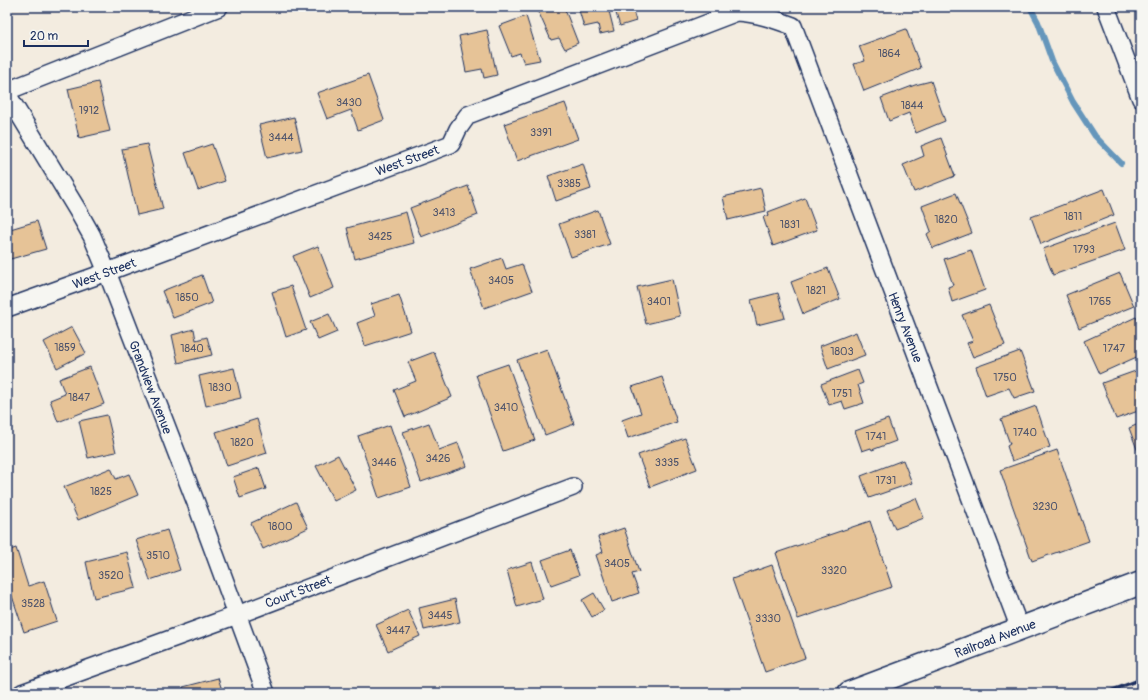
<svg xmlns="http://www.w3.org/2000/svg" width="1148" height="700" viewBox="0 0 1148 700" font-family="Pangolin,sans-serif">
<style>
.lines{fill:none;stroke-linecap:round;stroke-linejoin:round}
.stream{stroke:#6596bb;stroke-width:6}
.building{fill:#e6c397;stroke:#1b2f5e}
.street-casing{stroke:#1b2f5e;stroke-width:20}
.secondary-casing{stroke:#1b2f5e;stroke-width:25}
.street{stroke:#f6f6f2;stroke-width:17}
.secondary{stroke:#f6f6f2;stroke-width:22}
.rail{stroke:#1b2f5e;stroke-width:3}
.labels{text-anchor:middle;stroke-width:3;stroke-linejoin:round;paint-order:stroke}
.number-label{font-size:11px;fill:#4e546c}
.street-label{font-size:13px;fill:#1b2f5e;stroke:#f6f6f2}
</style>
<rect width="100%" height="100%" fill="#f3ece0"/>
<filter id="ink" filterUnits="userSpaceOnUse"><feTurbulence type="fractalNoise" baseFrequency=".025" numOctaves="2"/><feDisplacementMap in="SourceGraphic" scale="8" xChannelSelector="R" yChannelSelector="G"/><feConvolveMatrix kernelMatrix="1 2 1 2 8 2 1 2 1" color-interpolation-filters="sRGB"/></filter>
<g filter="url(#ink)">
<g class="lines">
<polyline class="stream" points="1030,7 1038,22 1052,61 1073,102 1095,136 1121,163"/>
</g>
<g class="building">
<polygon points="547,7 564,7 578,43 565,49 559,38 551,40 538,11"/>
<polygon points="578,7 608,7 614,31 600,34 598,24 584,27"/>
<polygon points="614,7 632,7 636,21 620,26"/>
<polygon points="526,16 540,60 524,63 520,53 511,56 499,26"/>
<polygon points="906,29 921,68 864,91 854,64 865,61 859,46"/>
<polygon points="487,30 497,75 484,78 482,69 466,72 459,36"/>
<polygon points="368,75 384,120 358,130 351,110 327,119 317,93"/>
<polygon points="931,81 945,121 916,133 909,113 889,121 881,98 915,85"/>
<polygon points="98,82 110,131 79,138 68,89"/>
<polygon points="565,103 578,139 517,161 504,124"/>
<polygon points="294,117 302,150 267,158 259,125"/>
<polygon points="941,138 955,176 914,192 903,165 924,156 921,146"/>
<polygon points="147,144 163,209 137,215 122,149"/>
<polygon points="212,144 225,181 198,190 185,153"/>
<polygon points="583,164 591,189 556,201 548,176"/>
<polygon points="468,186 478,215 421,237 410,208"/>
<polygon points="761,188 766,211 728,220 723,197"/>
<polygon points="1104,189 1114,215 1041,244 1031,217"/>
<polygon points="956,193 972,233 933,248 927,234 931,231 922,206"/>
<polygon points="805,198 817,230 773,246 763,217 769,215 768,212"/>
<polygon points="598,210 610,244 571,257 559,224"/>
<polygon points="406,212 414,243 355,259 347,228"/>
<polygon points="37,221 46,249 7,260 7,230"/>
<polygon points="1115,223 1125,250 1053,275 1043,249"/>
<polygon points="318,246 334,288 310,298 293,256"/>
<polygon points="971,250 985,290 952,302 948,287 953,285 944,259"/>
<polygon points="502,258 506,269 522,264 532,291 484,308 470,269"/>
<polygon points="828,268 840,299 803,314 791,282"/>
<polygon points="1120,273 1134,306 1079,328 1066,295"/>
<polygon points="202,275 212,303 173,318 162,291"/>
<polygon points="672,279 680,316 646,324 637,287"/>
<polygon points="291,286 306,330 286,337 272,292"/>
<polygon points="778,293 785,318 757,325 751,300"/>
<polygon points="399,295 411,331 365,346 357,323 375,316 371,304"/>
<polygon points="989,305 1005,345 973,357 967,343 973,341 962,315"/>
<polygon points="329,314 337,332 318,340 310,322"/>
<polygon points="1136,317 1141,327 1141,355 1099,374 1084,341"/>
<polygon points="72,327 86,353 57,368 44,342"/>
<polygon points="194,329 196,340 207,337 212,355 178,363 172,335"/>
<polygon points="856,332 865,355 828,369 820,346"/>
<polygon points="547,349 574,424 545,435 517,360"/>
<polygon points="1020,351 1035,391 1014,398 1009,388 986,396 976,367"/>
<polygon points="434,352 452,397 405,417 394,390 416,381 408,362"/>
<polygon points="508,364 535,440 503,451 476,375"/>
<polygon points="90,367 104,404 58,422 50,400 65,394 59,379"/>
<polygon points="234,368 241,398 206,406 199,376"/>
<polygon points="1141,369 1141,410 1116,419 1102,383"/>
<polygon points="858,370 863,383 858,385 864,403 845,409 842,401 829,405 821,384"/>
<polygon points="662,377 677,422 628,438 622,420 641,413 632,387"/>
<polygon points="1036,406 1050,447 1012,461 1007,446 1010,444 1001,419"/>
<polygon points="107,415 116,452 88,458 79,421"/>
<polygon points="257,419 267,453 227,466 216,432"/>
<polygon points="888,419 896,441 872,450 871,448 862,451 855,431"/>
<polygon points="429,423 439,450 458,443 467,466 421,482 403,432"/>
<polygon points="1141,423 1141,460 1129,428"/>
<polygon points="390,425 411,487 379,498 358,436"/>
<polygon points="685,438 697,469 650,487 638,455"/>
<polygon points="1057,450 1089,541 1032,561 1000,470"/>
<polygon points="338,455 356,490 334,501 316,466"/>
<polygon points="903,460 912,483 869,498 861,476"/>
<polygon points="111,468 116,479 129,474 138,495 78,520 64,487"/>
<polygon points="259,468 266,489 240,498 233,477"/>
<polygon points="916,498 924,518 895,529 887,510"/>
<polygon points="296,502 308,528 263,549 251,523"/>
<polygon points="870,521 892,587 798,619 776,553"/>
<polygon points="624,528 639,572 632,574 639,593 612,602 596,555 603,552 598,537"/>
<polygon points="167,530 180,570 150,580 136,540"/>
<polygon points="16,548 28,586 44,581 57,621 24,632 7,581 7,551"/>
<polygon points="570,550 579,575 551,585 542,560"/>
<polygon points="127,552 136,588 94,598 86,562"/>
<polygon points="532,562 543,599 517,607 507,570"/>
<polygon points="772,565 805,658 765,672 732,579"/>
<polygon points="594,593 604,610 592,617 582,600"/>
<polygon points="455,599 460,622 424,630 419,608"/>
<polygon points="408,610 420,636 388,651 376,625"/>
<polygon points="218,678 223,693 185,693 183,687"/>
</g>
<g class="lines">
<g class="street-casing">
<g id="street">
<polyline points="1106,7 1141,99"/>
<polyline points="7,91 219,7"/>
<polyline points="7,94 78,211 92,236 107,272 196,503 266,693"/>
<path d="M7 308 107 272 451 144 458 129 468 115 737 12C757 13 774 19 793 26L1020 629"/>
<polyline points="22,693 237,615 573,487"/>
</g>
</g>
<g class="secondary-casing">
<polyline id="secondary" points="849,693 1141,583"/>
</g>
<use href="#street" class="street"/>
<use href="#secondary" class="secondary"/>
<polyline class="rail" points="1105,693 1141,679"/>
</g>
</g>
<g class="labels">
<g class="number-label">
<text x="889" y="57">1864</text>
<text x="349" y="106">3430</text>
<text x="912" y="109">1844</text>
<text x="89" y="114">1912</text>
<text x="541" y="136">3391</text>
<text x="281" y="141">3444</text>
<text x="569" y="187">3385</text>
<text x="444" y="216">3413</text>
<text x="1073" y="220">1811</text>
<text x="946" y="223">1820</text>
<text x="790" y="228">1831</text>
<text x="585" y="238">3381</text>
<text x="380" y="240">3425</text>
<text x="1084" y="253">1793</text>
<text x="501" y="284">3405</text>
<text x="816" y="294">1821</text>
<text x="187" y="301">1850</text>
<text x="659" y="305">3401</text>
<text x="1100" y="305">1765</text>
<text x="65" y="351">1859</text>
<text x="192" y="352">1840</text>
<text x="1114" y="352">1747</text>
<text x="842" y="355">1803</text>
<text x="1005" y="381">1750</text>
<text x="220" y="391">1830</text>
<text x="842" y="397">1751</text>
<text x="79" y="401">1847</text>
<text x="506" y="411">3410</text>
<text x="1025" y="436">1740</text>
<text x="876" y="440">1741</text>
<text x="242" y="446">1820</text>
<text x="438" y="462">3426</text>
<text x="384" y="466">3446</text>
<text x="667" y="466">3335</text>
<text x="886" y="484">1731</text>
<text x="101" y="495">1825</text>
<text x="1045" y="510">3230</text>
<text x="280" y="530">1800</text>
<text x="158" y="559">3510</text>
<text x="617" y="567">3405</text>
<text x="834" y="574">3320</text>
<text x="111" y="579">3520</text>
<text x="33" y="607">3528</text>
<text x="440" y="619">3445</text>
<text x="768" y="622">3330</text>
<text x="398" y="634">3447</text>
</g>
<g class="street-label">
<text transform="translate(407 160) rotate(-20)" y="5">West Street</text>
<text transform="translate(104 273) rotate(-20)" y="5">West Street</text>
<text transform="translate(906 327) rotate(69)" y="5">Henry Avenue</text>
<text transform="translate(151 387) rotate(69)" y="5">Grandview Avenue</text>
<text transform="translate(298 591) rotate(-21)" y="5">Court Street</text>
<text transform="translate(995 638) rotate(-21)" y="5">Railroad Avenue</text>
</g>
</g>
<rect width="1148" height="700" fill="none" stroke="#f6f6f2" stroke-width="24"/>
<rect x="12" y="12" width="1124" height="676" fill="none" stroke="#1b2f5e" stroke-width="1.5" filter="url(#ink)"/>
<path d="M24 40v6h64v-6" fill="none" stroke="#1b2f5e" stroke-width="2"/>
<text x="30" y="40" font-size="12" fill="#1b2f5e" stroke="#f6f6f2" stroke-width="3" paint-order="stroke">20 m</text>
</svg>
